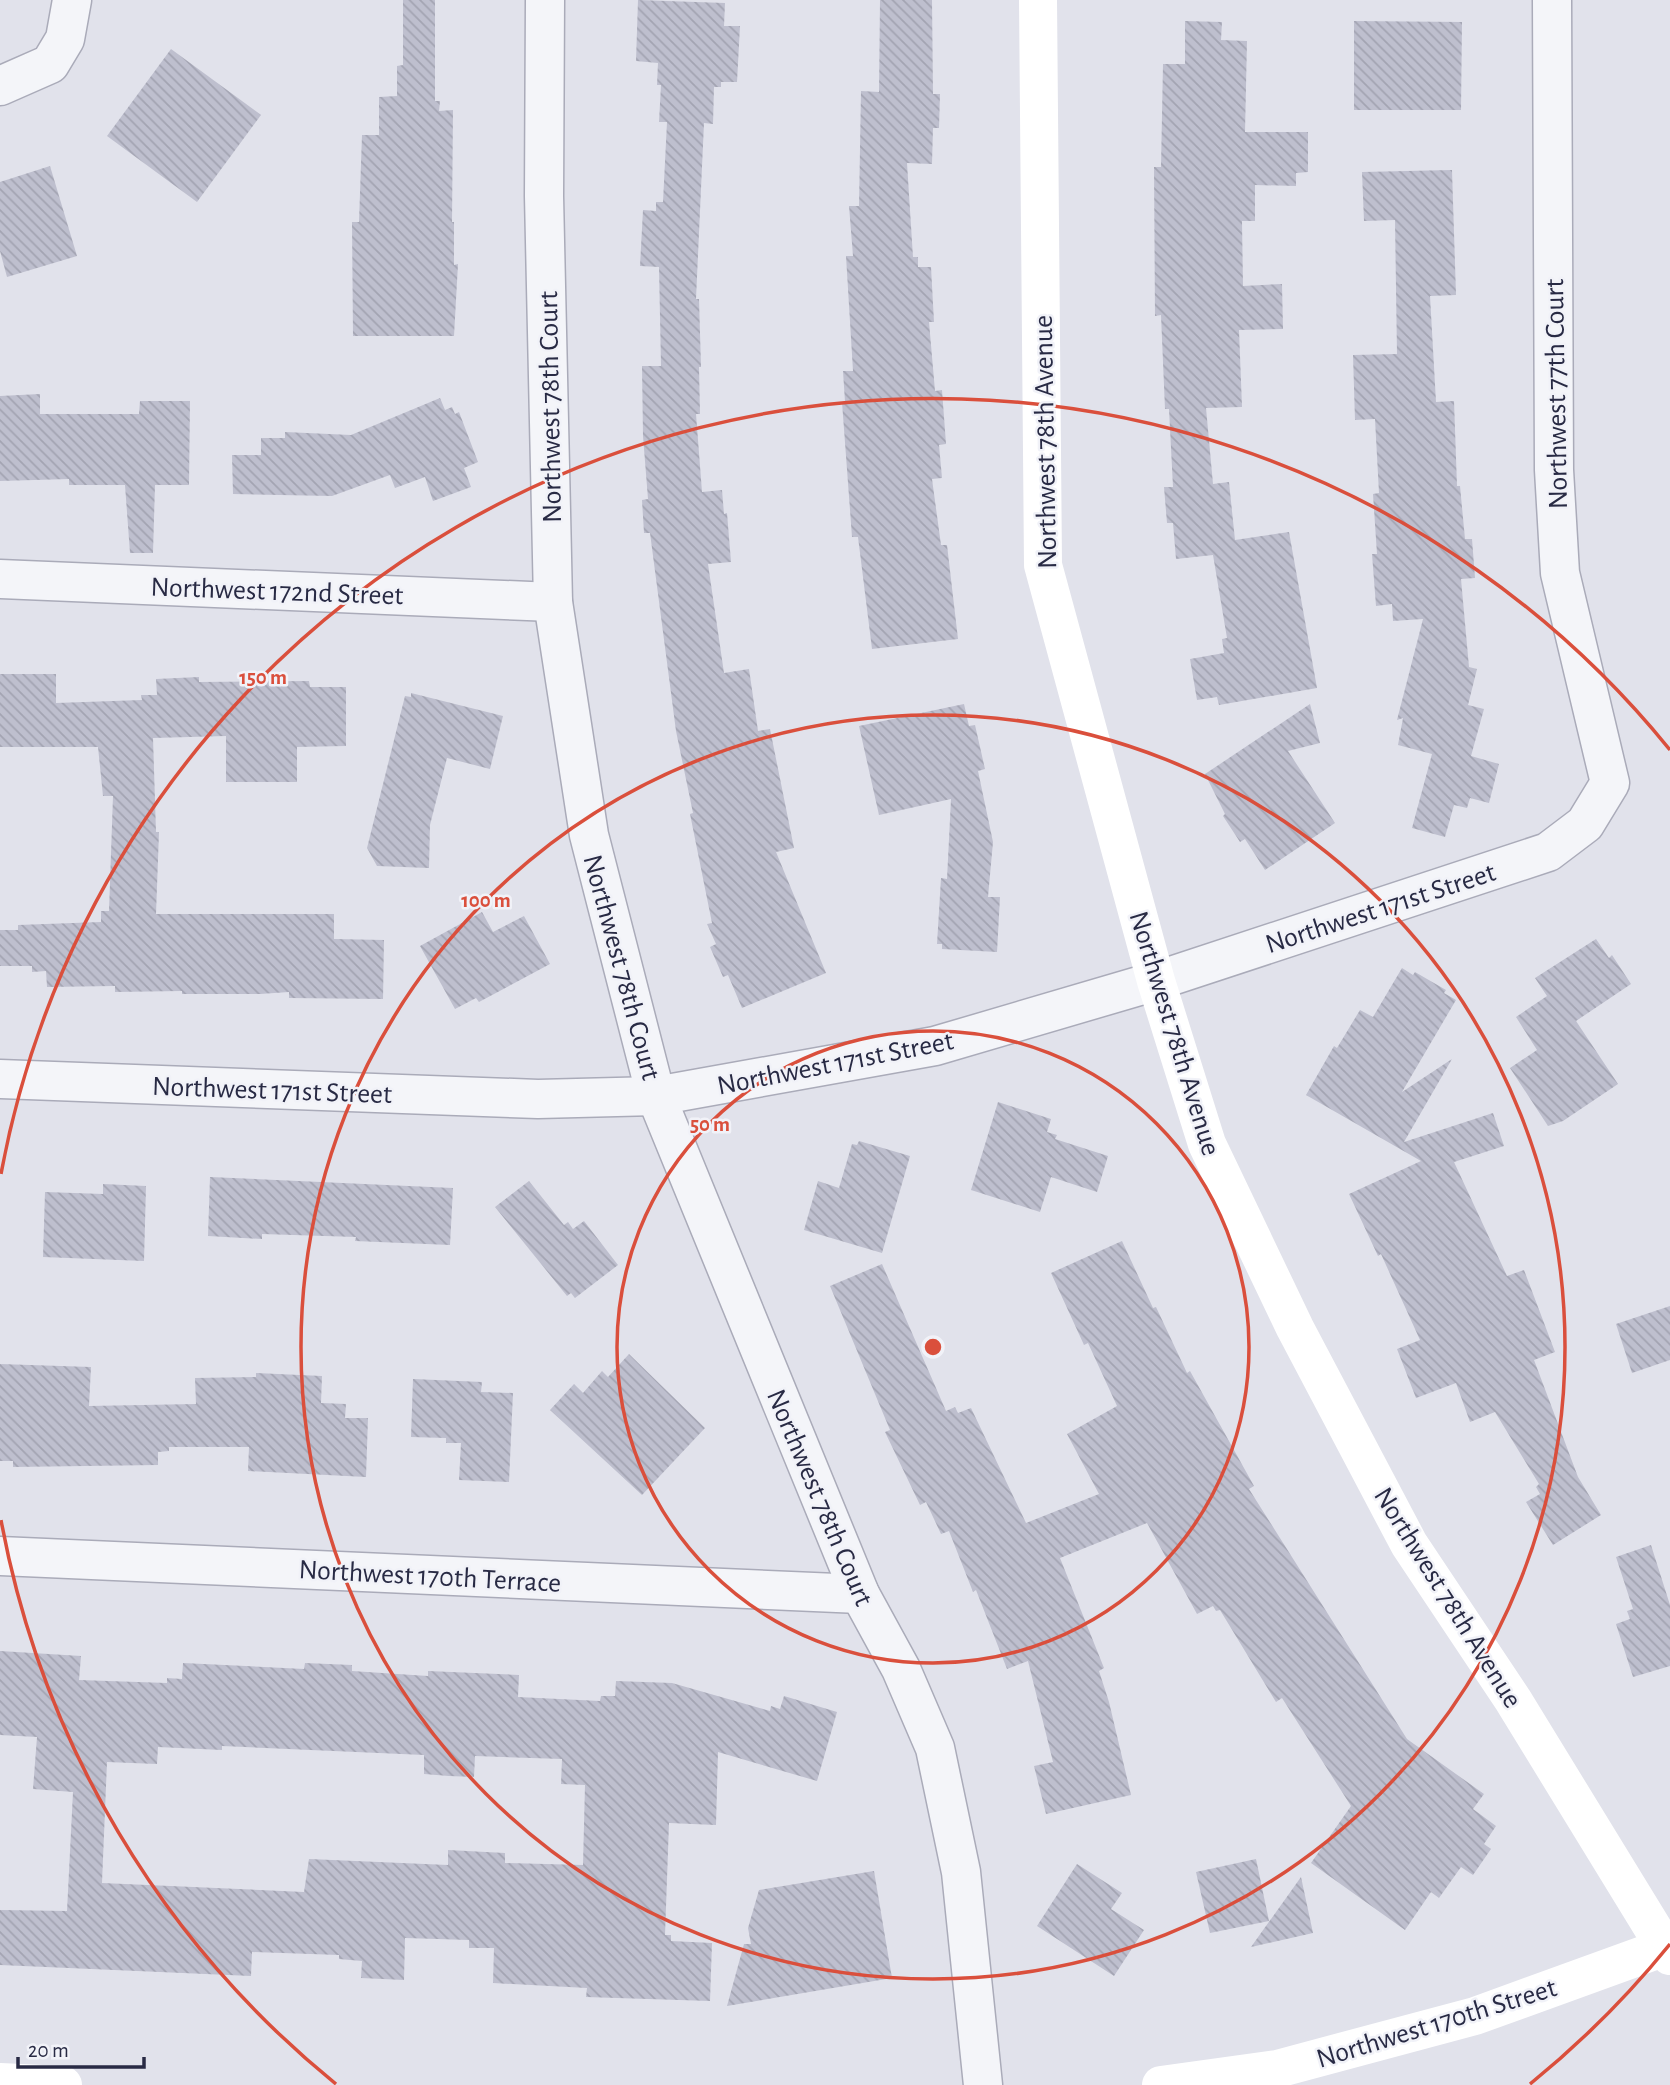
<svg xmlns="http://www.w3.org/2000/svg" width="1670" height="2085" viewBox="0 0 1670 2085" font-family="'Alegreya Sans',sans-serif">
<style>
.building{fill:url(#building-back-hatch);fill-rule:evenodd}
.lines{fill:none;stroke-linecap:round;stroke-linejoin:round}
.street-casing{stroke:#aaabb9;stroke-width:41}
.street{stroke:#f4f5f9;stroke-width:38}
.secondary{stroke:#fff;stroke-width:38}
.ring{fill:none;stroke:#da4f3c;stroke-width:3.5}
.labels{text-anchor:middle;stroke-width:5;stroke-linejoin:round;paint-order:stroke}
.street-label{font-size:28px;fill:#282a44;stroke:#f1f2f8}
.centre{fill:#da4f3c;stroke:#f1f2f8;stroke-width:3.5}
.ring-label{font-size:21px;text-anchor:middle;font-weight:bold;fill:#da4f3c;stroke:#f1f2f8;stroke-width:5;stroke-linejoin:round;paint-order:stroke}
</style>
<defs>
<pattern id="building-back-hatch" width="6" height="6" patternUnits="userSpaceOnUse" patternTransform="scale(1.75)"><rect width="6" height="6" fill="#bebfce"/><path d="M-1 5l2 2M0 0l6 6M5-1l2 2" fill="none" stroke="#a3a4b2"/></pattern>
</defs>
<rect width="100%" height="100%" fill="#e1e2eb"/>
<g class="building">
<polygon points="403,0 435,0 435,101 440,101 439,111 453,110 452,222 454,222 454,265 458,264 454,336 353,336 352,222 359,222 362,135 379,135 379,97 397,96 397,66 403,65"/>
<polygon points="638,0 725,3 724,26 740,26 737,82 721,82 721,87 714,87 713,124 704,123 696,299 699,299 701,367 699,367 700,414 696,414 702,492 722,490 724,514 727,513 731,562 708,564 724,673 749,669 758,731 770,729 794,848 776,852 826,973 742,1008 728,975 723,977 710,947 716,944 707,924 712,923 690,814 693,813 676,731 650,533 644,533 642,500 648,499 643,436 642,366 661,366 659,267 640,266 643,210 656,211 656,202 663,202 667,122 659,122 661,85 657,85 658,63 636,61"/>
<polygon points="880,0 932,0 933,94 940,94 939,128 933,128 932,164 907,163 913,257 918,257 918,267 931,267 934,322 929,322 935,391 942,390 946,444 939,445 942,478 932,479 941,545 947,545 958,639 872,649 858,537 852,537 842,402 845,402 843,371 853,371 846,256 853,256 849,206 859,206 861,91 879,92"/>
<polygon points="1185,21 1222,22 1221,40 1247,41 1245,132 1308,132 1308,172 1296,173 1296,186 1255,185 1255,221 1242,221 1243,286 1282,284 1283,329 1239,330 1242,407 1206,408 1213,484 1229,482 1235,540 1289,532 1317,688 1219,705 1217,697 1197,700 1190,659 1224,653 1222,639 1227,638 1213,555 1176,559 1173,523 1167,523 1164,487 1173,487 1169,409 1165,409 1161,315 1155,316 1154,167 1161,167 1163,64 1185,64"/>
<polygon points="1354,21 1462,22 1461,110 1354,110"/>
<polygon points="171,49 261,115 197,202 107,136"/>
<polygon points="50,166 77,256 7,277 0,251 0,182"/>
<polygon points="1452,170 1456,295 1430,296 1436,402 1454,401 1457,486 1460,486 1465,539 1472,539 1475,578 1461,579 1469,667 1477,669 1468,705 1484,709 1471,756 1499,764 1489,803 1470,798 1467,808 1454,805 1445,837 1412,828 1432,754 1398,745 1403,718 1397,720 1423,619 1393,621 1392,604 1376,606 1372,554 1377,554 1373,494 1379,493 1375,419 1355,420 1353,355 1397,354 1395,220 1364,221 1362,172"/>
<polygon points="40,394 40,414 139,414 140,401 190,401 189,485 155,485 153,553 130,553 125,485 69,485 69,479 0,481 0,396"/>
<polygon points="440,398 445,410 452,407 455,414 459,412 478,462 464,468 471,487 433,501 425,477 395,488 390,475 332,496 233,494 232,455 261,455 261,438 285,438 285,432 351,435"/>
<polygon points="0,674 56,674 56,703 142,700 141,695 157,695 156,679 199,677 199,682 309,681 310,687 346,687 346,746 297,747 297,782 226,782 226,736 153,738 156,832 159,832 156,914 334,914 334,939 384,940 383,999 289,998 289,992 260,994 182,994 182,991 115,992 115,986 47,987 46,971 32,972 32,966 0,966 0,930 18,930 18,925 101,922 101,911 109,911 113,796 103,796 98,747 0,747"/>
<polygon points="411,693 503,716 490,769 447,758 430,825 429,868 377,866 367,848 405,696 411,697"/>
<polygon points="964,704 969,726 975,725 985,769 978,771 993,842 988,897 1000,897 997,952 942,949 942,944 937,944 941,878 947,879 951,799 879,815 859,726"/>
<polygon points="1310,704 1320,743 1288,751 1335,823 1265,870 1245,839 1240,842 1223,816 1225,814 1205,774"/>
<polygon points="482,912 493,932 524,916 550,964 479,1002 476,998 455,1009 420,946"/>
<polygon points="1596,939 1609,958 1612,955 1631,984 1576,1021 1618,1084 1563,1121 1548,1126 1510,1068 1537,1050 1516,1017 1547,996 1535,978"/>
<polygon points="1402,968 1413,975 1415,972 1446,990 1444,993 1456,1000 1402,1092 1452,1059 1404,1142 1493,1113 1504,1146 1454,1162 1507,1276 1524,1270 1555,1352 1534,1360 1578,1477 1601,1515 1553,1545 1526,1502 1540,1494 1536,1487 1539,1484 1495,1412 1470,1422 1456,1383 1416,1398 1397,1349 1420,1340 1381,1254 1378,1256 1349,1194 1421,1161 1306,1095 1334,1046 1337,1048 1360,1010 1373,1017"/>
<polygon points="998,1102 1051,1119 1047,1132 1057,1135 1055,1139 1108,1156 1097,1192 1051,1177 1040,1212 971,1190"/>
<polygon points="859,1141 910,1156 882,1253 804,1230 818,1181 839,1188 852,1144 857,1145"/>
<polygon points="210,1177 453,1188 450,1245 355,1241 356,1237 262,1234 262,1239 208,1236"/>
<polygon points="529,1181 564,1225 568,1222 573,1229 584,1221 618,1265 575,1298 571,1293 567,1296 495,1207"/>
<polygon points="103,1184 146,1186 144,1261 43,1257 45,1192 103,1194"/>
<polygon points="1122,1241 1153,1308 1156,1307 1187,1373 1190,1371 1254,1486 1249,1489 1407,1739 1484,1794 1473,1809 1496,1826 1484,1844 1491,1849 1473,1875 1461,1867 1439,1898 1431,1892 1405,1930 1311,1863 1351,1806 1282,1698 1276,1702 1220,1610 1216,1611 1213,1606 1197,1614 1147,1523 1060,1558 1104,1668 1099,1671 1109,1702 1131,1795 1046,1814 1034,1766 1053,1762 1028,1661 1007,1669 976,1590 973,1592 949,1531 941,1534 926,1502 920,1505 885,1432 890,1430 830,1286 882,1264 946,1411 955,1407 958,1413 971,1408 1026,1523 1099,1494 1067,1434 1117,1406 1088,1343 1084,1345 1051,1273"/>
<polygon points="1670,1306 1670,1360 1632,1373 1616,1324"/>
<polygon points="629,1354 705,1428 642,1495 550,1410 574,1384 583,1393 602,1371 608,1377"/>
<polygon points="0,1364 91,1367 89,1406 196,1404 195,1378 256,1377 256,1373 322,1376 321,1403 346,1404 345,1418 368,1418 366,1477 248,1471 249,1447 169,1447 169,1451 158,1452 158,1465 13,1467 13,1461 0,1461"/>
<polygon points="413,1379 482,1382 481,1392 513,1393 509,1482 459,1480 461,1443 446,1443 446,1438 411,1437"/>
<polygon points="1651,1545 1670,1605 1670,1666 1633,1677 1616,1624 1630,1619 1627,1611 1633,1609 1616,1557"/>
<path d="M0 1651 81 1656 79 1680 167 1683V1678L182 1679 183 1663 304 1669 305 1663 352 1665V1671L428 1676V1671L519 1675 518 1697 600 1701 601 1696H615L616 1681 672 1683 770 1711 771 1706 780 1709 784 1696 837 1712 817 1781 718 1752 716 1825 669 1823 665 1935H671V1941L712 1943 710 2001 586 1997 587 1988 493 1983 494 1948H469V1940L405 1938 404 1980 361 1978 362 1961 339 1959V1955L252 1952 251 1976 0 1965V1910L67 1911 73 1792 33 1789 37 1737 0 1735ZM222 1746 424 1755V1774L449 1776 474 1777 475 1756 562 1759 561 1784 585 1785 583 1865 505 1863V1853L448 1850V1865L309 1859 304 1892 102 1883 107 1762 157 1764 158 1747 222 1750Z"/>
<polygon points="1256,1859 1269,1921 1210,1933 1196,1872"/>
<polygon points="1077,1864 1122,1893 1111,1909 1144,1930 1114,1976 1037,1926"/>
<polygon points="874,1871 892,1978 727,2006 744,1944 751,1944 748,1928 759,1890"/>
<polygon points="1301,1877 1313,1933 1251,1947"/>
</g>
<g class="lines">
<g class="street-casing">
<g id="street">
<polyline points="545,0 544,196 553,602 589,835 656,1096 860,1594 901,1669 935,1748 961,1872 983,2085"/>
<polyline points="0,86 50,64 65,39 72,0"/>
<polyline points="0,579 553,602"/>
<polyline points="0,1079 538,1099 656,1096 935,1046 1156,981 1548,852 1585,824 1610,783 1560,573 1554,470 1552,0"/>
<polyline points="0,1556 860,1594"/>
</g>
</g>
<use href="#street" class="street"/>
<g class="secondary">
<polyline points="1038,0 1043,565 1156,981 1207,1144 1295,1328 1409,1544 1513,1700 1670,1956"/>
<polyline points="0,2082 63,2085"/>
<polyline points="1161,2085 1277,2069 1475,2016 1665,1947"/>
</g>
</g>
<g class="ring">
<circle cx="933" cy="1347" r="316"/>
<circle cx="933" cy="1347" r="632"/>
<path d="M1670 1944A948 948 0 0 1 1530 2084M336 2084A948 948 0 0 1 1 1520M1 1174A948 948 0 0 1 1670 750"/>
</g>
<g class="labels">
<g class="street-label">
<text transform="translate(1555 394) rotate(-91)" y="10">Northwest 77th Court</text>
<text transform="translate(549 407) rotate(-91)" y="10">Northwest 78th Court</text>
<text transform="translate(1044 442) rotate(-91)" y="10">Northwest 78th Avenue</text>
<text transform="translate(277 590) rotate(2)" y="10">Northwest 172nd Street</text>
<text transform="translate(1380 907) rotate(-18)" y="10">Northwest 171st Street</text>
<text transform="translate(623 967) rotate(75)" y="10">Northwest 78th Court</text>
<text transform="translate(1176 1033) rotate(73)" y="10">Northwest 78th Avenue</text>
<text transform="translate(835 1062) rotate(-11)" y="10">Northwest 171st Street</text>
<text transform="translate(272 1089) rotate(2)" y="10">Northwest 171st Street</text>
<text transform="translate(821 1497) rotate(67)" y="10">Northwest 78th Court</text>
<text transform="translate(430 1575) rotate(3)" y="10">Northwest 170th Terrace</text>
<text transform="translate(1449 1597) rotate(58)" y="10">Northwest 78th Avenue</text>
<text transform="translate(1436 2022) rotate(-17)" y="10">Northwest 170th Street</text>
</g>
</g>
<circle cx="933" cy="1347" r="10" class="centre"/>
<g class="ring-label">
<text x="263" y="684">150 m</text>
<text x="486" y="907">100 m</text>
<text x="710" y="1131">50 m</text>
</g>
<path d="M18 2057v10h126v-10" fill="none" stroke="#282a44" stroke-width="3.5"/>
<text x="28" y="2057" font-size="21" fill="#282a44" stroke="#f1f2f8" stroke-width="5" paint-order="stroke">20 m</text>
</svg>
